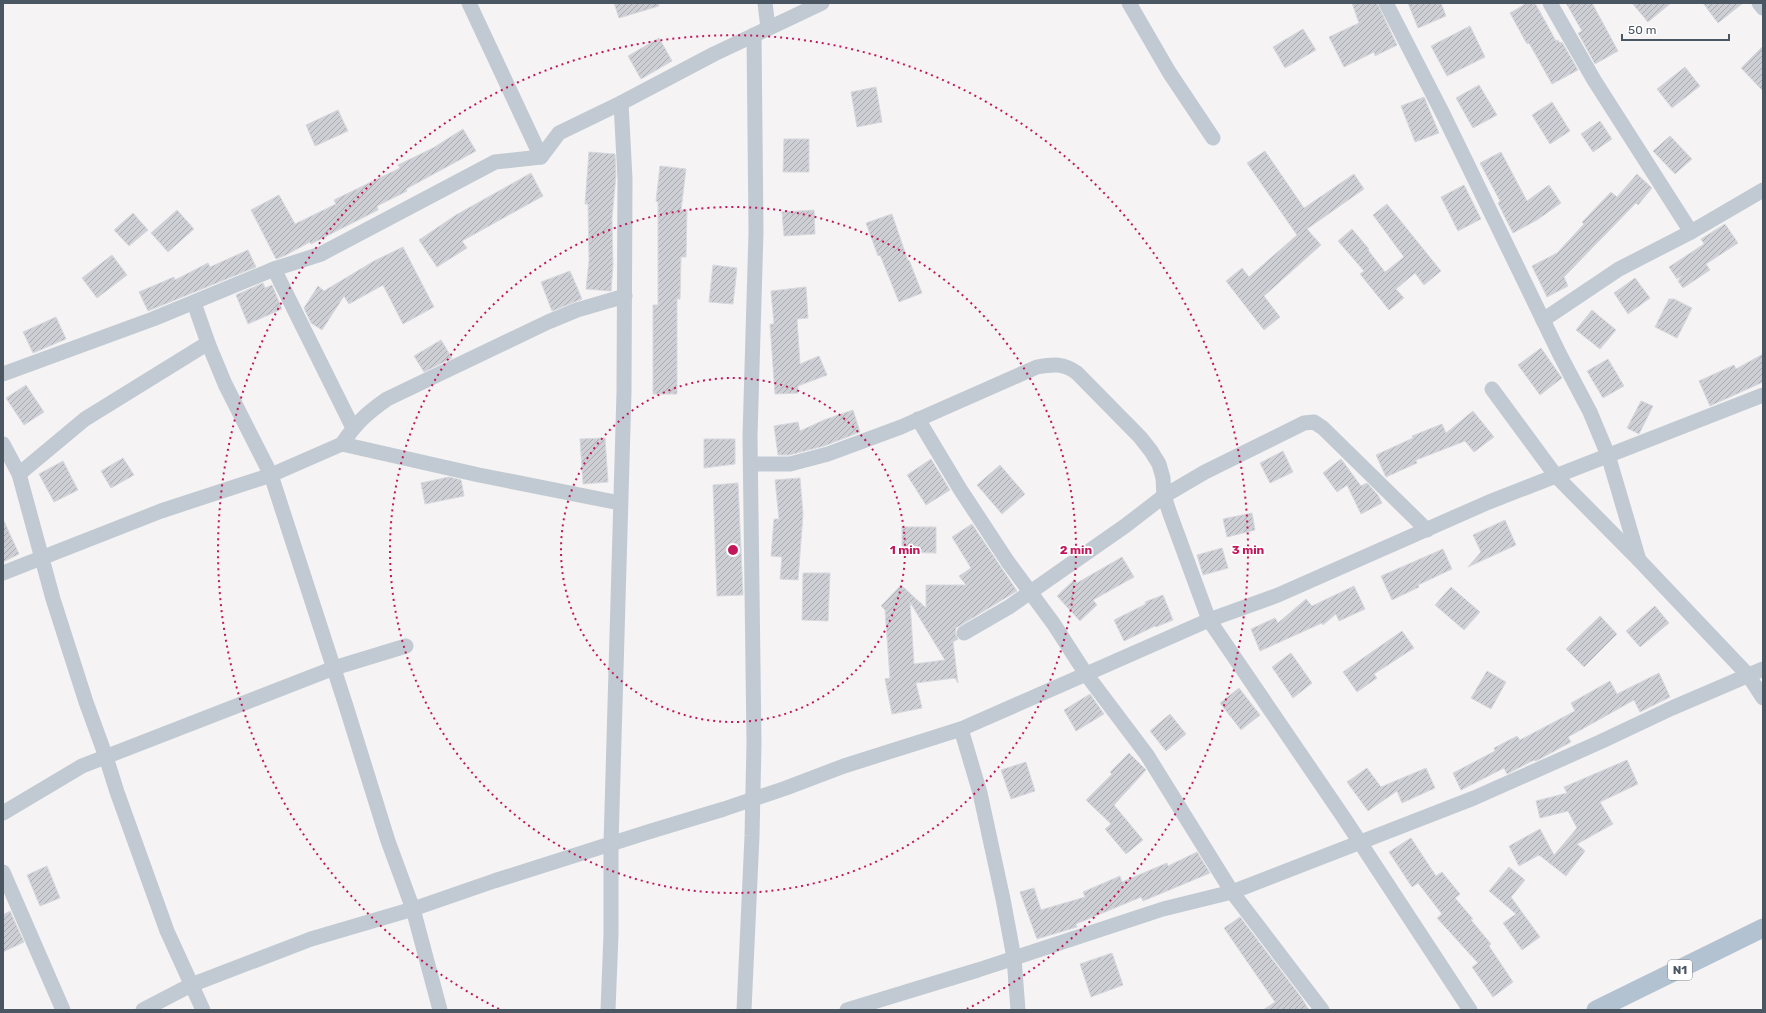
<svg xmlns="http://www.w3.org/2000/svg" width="1766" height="1013" viewBox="0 0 1766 1013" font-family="Rubik,sans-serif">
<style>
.building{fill:url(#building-hatch);stroke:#d7d9de;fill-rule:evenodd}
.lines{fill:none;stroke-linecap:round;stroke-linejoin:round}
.minor{stroke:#c1cad2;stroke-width:15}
.major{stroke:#b3c2d1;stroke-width:19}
.ring{fill:none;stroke:#c2185b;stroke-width:2;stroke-dasharray:2 4}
.labels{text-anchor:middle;stroke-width:3.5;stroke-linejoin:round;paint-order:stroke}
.shield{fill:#fff;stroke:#808990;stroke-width:1}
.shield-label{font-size:12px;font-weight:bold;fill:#4a5661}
.centre{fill:#c2185b;stroke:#fff;stroke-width:2}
.ring-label{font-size:12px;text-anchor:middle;font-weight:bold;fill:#c2185b;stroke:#fff;stroke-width:3.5;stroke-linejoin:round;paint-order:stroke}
</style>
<defs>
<pattern id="building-hatch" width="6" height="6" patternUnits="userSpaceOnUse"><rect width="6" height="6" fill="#cdcfd5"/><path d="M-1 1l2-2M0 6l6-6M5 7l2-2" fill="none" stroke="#a8abb0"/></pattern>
</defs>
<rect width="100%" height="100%" fill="#f5f3f3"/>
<g class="building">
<polygon points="614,3 658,3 659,6 619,18"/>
<polygon points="1352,3 1377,3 1397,45 1375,56 1374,52 1344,67 1329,37 1359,23"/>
<polygon points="1408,3 1441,3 1446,16 1418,28"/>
<polygon points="1527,3 1535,3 1556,41 1558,40 1560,43 1562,42 1578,70 1552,84 1529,43 1527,44 1510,13"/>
<polygon points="1566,3 1592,3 1618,51 1595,64 1578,33 1582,31"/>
<polygon points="1632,3 1671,3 1648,22"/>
<polygon points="1703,3 1743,3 1718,23"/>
<polygon points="1470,26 1485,57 1447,76 1431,46"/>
<polygon points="1303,29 1316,50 1285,68 1273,47"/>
<polygon points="659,38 672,61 641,79 628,56"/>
<polygon points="1763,46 1763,91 1741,68"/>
<polygon points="1685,67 1700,86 1672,108 1657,89"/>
<polygon points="1479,85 1497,115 1473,128 1456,98"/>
<polygon points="876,87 882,122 857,127 851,92"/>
<polygon points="1424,97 1439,133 1415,142 1401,106"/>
<polygon points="1552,102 1570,131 1550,144 1532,115"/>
<polygon points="338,110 348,131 315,146 306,125"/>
<polygon points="1600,121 1612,139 1593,152 1581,134"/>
<polygon points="463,129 476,151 406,189 407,191 377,206 378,210 311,244 310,242 284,256 276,259 251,210 279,195 295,224 336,204 334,200 400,168 398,165 433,148"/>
<polygon points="1670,136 1692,159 1675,174 1653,151"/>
<polygon points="784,139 809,139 809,172 783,172"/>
<polygon points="1265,151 1304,208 1354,174 1364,189 1307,229 1321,245 1264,296 1280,317 1264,330 1226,281 1242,268 1249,277 1297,235 1247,163"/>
<polygon points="589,152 615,154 616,175 612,218 613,265 611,291 586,289 589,261 588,204 585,204"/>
<polygon points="1501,152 1527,201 1549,185 1561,203 1537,220 1513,233 1498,203 1500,201 1480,163"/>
<polygon points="660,166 686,169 681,210 687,210 686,257 681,257 680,299 677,299 677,394 653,394 653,305 658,305 658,202 656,201"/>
<polygon points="531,173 543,196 462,241 467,248 437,267 419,240 456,215"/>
<polygon points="1637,174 1652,188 1638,205 1636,203 1564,277 1568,286 1547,297 1532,266 1557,253 1584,224 1582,222 1611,192 1617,197"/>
<polygon points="1464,185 1481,219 1458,231 1441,197"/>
<polygon points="1387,204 1441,271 1424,285 1415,273 1396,289 1404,298 1389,310 1360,274 1364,271 1338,241 1352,229 1369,249 1368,250 1385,272 1404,257 1373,215"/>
<polygon points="177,210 194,229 168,252 151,233"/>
<polygon points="814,210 815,234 784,236 782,212"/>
<polygon points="133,213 148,230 129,246 114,230"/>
<polygon points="892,214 908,261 909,260 922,293 899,302 880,255 878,256 866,223"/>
<polygon points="1725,224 1738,243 1706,264 1710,270 1683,288 1678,281 1682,275 1677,279 1669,267 1704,244 1701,239"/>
<polygon points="403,247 434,307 403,324 383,285 349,304 344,296 322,330 311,323 304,308 318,286 324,291 374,261"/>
<polygon points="248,250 256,267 148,311 139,292 174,277 175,280 208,263 210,267"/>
<polygon points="112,255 127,275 97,298 82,278"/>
<polygon points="713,265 737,268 733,304 709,302"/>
<polygon points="570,271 582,299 552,311 541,282"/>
<polygon points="1635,278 1650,298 1628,314 1614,293"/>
<polygon points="263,283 265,288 272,285 282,309 248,324 236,295"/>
<polygon points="806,287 808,318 797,319 800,364 819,356 827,375 798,386 798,393 775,394 770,324 774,324 771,291"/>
<polygon points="1669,299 1674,299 1692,308 1677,338 1655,327"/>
<polygon points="1592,310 1616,330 1600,349 1576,330"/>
<polygon points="56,317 66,339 33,353 23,332"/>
<polygon points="441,340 452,358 424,372 414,356"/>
<polygon points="1541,348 1562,378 1540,395 1518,365"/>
<polygon points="1763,354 1763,382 1710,406 1699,381 1734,365 1736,369"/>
<polygon points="1608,359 1624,386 1603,398 1587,371"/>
<polygon points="26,385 44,412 24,425 6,398"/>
<polygon points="1641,401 1653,406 1639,434 1627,428"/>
<polygon points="853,410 860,432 824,446 789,455 778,455 774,426 798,422 800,431 824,420"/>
<polygon points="1473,411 1494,437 1474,452 1465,441 1416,460 1417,463 1386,477 1376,455 1413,438 1412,436 1442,424 1446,433"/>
<polygon points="605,438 608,482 583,484 580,439"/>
<polygon points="704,439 735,439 735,464 704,468"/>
<polygon points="1283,451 1293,472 1270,483 1260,463"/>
<polygon points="123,458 134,475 111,488 101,471"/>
<polygon points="931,459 950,490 926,505 907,475"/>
<polygon points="1341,459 1361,486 1367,483 1378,495 1382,503 1361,514 1347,485 1337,492 1323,473"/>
<polygon points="63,461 78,490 54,502 39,474"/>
<polygon points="1000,465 1025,494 1002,514 977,485"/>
<polygon points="449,477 461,480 464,496 425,504 421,483"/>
<polygon points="800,478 803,514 798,580 780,579 782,557 771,556 774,519 779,519 775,480"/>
<polygon points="738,483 743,595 717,596 713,485"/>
<polygon points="1252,513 1255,530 1227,537 1223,519"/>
<polygon points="3,519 19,554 3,562"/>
<polygon points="1505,520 1516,545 1468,567 1481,552 1473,535"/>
<path d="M972 524 1017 591 956 628 955 633 958 639 953 642 958 683 955 678 916 683 922 708 892 714 885 679 890 678 885 610 881 606 901 585 926 608V585H966L959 576 971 568 952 537ZM910 602 945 660 914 664Z"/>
<polygon points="902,527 936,527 936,553 902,552"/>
<polygon points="1222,548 1228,568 1203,575 1197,555"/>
<polygon points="1443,549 1452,569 1418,585 1419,587 1392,600 1381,576"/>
<polygon points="1122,557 1134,577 1093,600 1097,605 1080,621 1057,596 1074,580 1077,583"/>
<polygon points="803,573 830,573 828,621 802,620"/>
<polygon points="1354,586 1365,609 1339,621 1336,614 1323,625 1322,623 1260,651 1251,629 1275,618 1278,623 1306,599 1312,606"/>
<polygon points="1451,587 1480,612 1464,630 1435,605"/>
<polygon points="1163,595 1173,620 1156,627 1155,626 1124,641 1114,620 1146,604 1145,602"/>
<polygon points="1655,606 1669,623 1640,647 1626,631"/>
<polygon points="1600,616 1617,634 1584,667 1566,649"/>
<polygon points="1402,631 1414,648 1374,674 1377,678 1357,692 1343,672"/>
<polygon points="1291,653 1312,683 1293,698 1272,667"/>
<polygon points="1487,671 1506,682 1491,709 1471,698"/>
<polygon points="1659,673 1670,697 1640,712 1634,700 1568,737 1571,742 1538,760 1535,761 1534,760 1507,774 1504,768 1461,790 1453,773 1495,751 1494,748 1517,736 1520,740 1575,711 1571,703 1610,681 1617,694"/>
<polygon points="1239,688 1260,715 1241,730 1220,703"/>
<polygon points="1090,694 1104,714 1076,731 1064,710"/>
<polygon points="1170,714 1186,734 1166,751 1150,731"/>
<polygon points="1129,753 1146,770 1114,805 1143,840 1126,854 1105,829 1111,824 1086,800 1112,774 1110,772"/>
<polygon points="1627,760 1638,784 1600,802 1613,824 1577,844 1585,851 1566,876 1539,855 1519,866 1509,846 1540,829 1554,855 1577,828 1568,811 1540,818 1536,801 1567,793 1564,787"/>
<polygon points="1026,762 1035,791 1011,799 1001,770"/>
<polygon points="1367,768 1381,787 1426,768 1435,788 1402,803 1397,791 1368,811 1347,782"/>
<polygon points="1411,838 1436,876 1442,872 1460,894 1455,898 1473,919 1471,920 1491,944 1489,946 1513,982 1493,997 1472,967 1478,963 1437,918 1442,914 1418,883 1412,887 1389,852"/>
<polygon points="1197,852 1210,873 1143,901 1141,897 1076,924 1077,927 1037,939 1020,892 1034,888 1041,910 1085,897 1083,892 1120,876 1122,882 1167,863 1168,866"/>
<polygon points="47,866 60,898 40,906 27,875"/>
<polygon points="1509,867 1525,880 1511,897 1540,937 1522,950 1503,923 1516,914 1489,891"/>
<polygon points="10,911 24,942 3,952 3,915"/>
<polygon points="1240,917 1301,997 1309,1010 1263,1010 1275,1002 1224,928"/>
<polygon points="1112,953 1123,985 1091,997 1080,964"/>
</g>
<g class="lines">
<g class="minor">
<polyline points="469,3 541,157"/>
<polyline points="765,3 768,28"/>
<polyline points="1129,3 1169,72 1213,138"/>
<polyline points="1386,3 1444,116 1560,355 1590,412 1608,455 1639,560"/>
<polyline points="1550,3 1594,80 1691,232"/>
<polyline points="1759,3 1763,8"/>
<polyline points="274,269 353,428"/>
<polyline points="194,303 208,343 225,384 271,475 346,706 388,841 413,909 440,1010"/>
<polyline points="1543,320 1619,269 1691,232 1763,190"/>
<polyline points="3,374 153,319 274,269 321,254 495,162 541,157 559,133 621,103 714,54 822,3"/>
<polyline points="1492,389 1556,476 1639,560 1748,675 1763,698"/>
<polyline points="918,419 960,489 1008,562 1053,623 1086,674 1147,755 1232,892 1322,1010"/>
<polyline points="3,444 19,474 53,599 86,702 106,757 117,792 167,931 203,1010"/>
<path d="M342 444C356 423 367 413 387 399L548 322 577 310 625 296"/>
<path d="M751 464H790L828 454 901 427 1037 367C1053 364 1064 363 1077 373L1140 437 1151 451 1159 464 1163 478 1164 496 1170 514 1209 620 1344 818 1470 1010"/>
<polyline points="19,474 85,419 208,343"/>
<polyline points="3,573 161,511 271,475 342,444 479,475 620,503"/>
<polyline points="964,633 1009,607 1125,526 1164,496 1205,472 1304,423 1314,422 1323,428 1427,530"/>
<polyline points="961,729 980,793 1003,899 1014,958 1018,1010"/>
<polyline points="3,813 82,766 334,668 406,646"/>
<polyline points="3,872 63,1010"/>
<polyline points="143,1010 191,985 311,939 413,909 494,881 648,832 724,809 786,788 844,766 961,729 1209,620 1278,595 1489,502 1763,395"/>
<polyline points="608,1010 611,934 611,844 624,392 625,179 621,103"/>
<polyline points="744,1010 752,836 754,743 750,436 756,232 754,35"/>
<polyline points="847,1010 978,970 1163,909 1232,892 1474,798 1600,742 1672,708 1763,669"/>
</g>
<polyline class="major" points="1596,1010 1763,928"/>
</g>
<g class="ring">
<circle cx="733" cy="550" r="172"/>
<circle cx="733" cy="550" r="343"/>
<path d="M499 1009A515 515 0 1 1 967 1009"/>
</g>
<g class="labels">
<rect class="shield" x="1668" y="960" width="24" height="20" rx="3"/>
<g class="shield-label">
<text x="1680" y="974">N1</text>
</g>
</g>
<circle cx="733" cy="550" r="6" class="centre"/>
<g class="ring-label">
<text x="905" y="554">1 min</text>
<text x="1076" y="554">2 min</text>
<text x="1248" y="554">3 min</text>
</g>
<rect width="1766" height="1013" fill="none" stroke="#4a5661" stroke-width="8"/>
<path d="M1622 34v6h107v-6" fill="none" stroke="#4a5661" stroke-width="2"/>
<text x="1628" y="34" font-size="12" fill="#4a5661" stroke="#ffffff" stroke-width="3" paint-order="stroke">50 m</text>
</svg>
